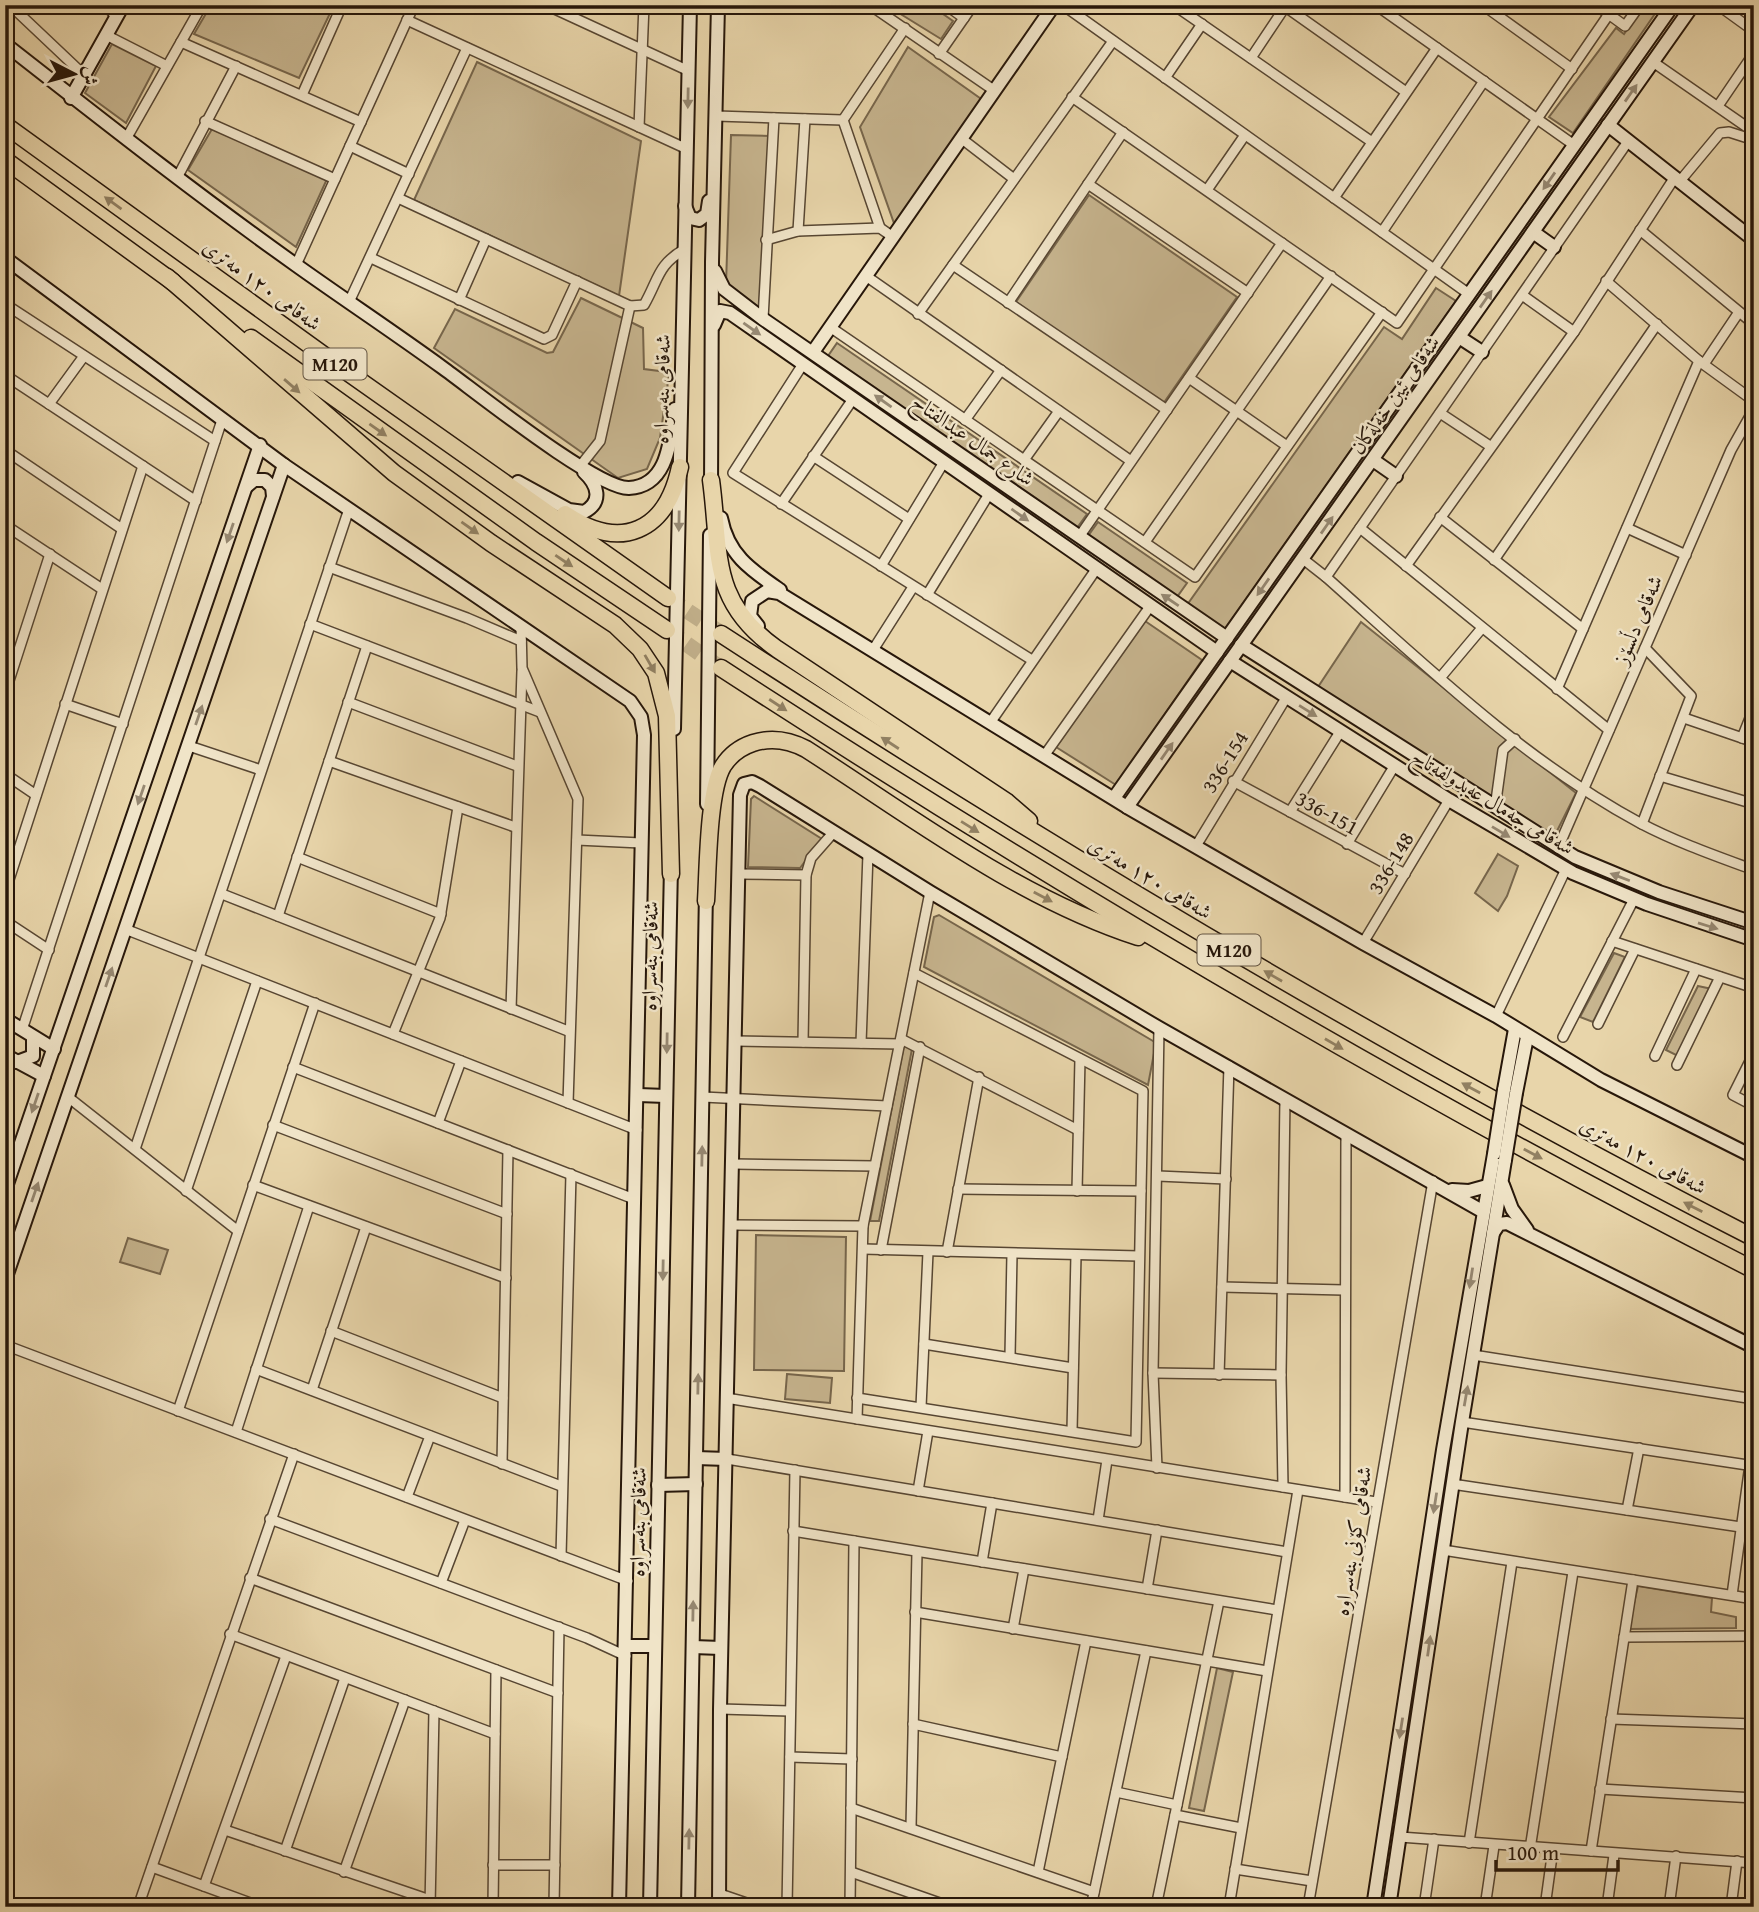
<svg xmlns="http://www.w3.org/2000/svg" width="1759" height="1912" viewBox="0 0 1759 1912" font-family="'Gentium Book Plus',Amiri,serif">
<style>
.green{fill:#c7b58f;stroke:#77664c;stroke-width:2}
.lines{fill:none;stroke-linecap:round;stroke-linejoin:round}
.highway-tunnel{stroke:#c1af8a;stroke-width:16;stroke-dasharray:16 8;stroke-linecap:butt}
.street-casing{stroke:#574632;stroke-width:12}
.secondary-casing{stroke:#27170a;stroke-width:16}
.highway-casing{stroke:#27170a;stroke-width:19}
.street{stroke:#f0e4c8;stroke-width:9}
.secondary{stroke:#f0e4c8;stroke-width:12}
.highway{stroke:#e8d5aa;stroke-width:16}
.secondary-bridge-casing{stroke:#27170a;stroke-width:16;stroke-linecap:butt}
.secondary-bridge{stroke:#f0e4c8;stroke-width:12}
.oneway{fill:#968872}
.oneway2{fill:#918062}
.labels{text-anchor:middle;stroke-width:5;stroke-linejoin:round;paint-order:stroke}
.shield{fill:#f0e4c8;stroke:#635443;stroke-width:2}
.shield-label{font-size:19px;font-weight:bold;fill:#27170a}
.street-label{font-size:21px;fill:#27170a;stroke:#f0e4c8}
</style>
<rect width="100%" height="100%" fill="#e8d5aa"/>
<filter id="stains"><feTurbulence type="fractalNoise" baseFrequency=".00286" numOctaves="4"/><feColorMatrix values="0 0 0 0 .2 0 0 0 0 .09 0 0 0 0 .02 0 0 0 .5 -.17"/></filter>
<radialGradient id="worn" r=".72"><stop offset=".6" stop-color="#630" stop-opacity="0"/><stop offset="1" stop-color="#630" stop-opacity=".3"/></radialGradient>
<g class="green">
<polygon points="211,5 334,5 299,78 194,34"/>
<polygon points="886,5 930,5 953,21 941,39"/>
<polygon points="1644,5 1661,5 1573,133 1549,117 1616,28 1624,34"/>
<polygon points="112,44 156,66 126,123 85,93"/>
<polygon points="908,47 984,101 895,226 860,127"/>
<polygon points="477,62 641,141 619,296 414,200"/>
<polygon points="212,129 327,179 296,247 188,170"/>
<polygon points="731,135 770,136 759,312 726,284"/>
<polygon points="1089,195 1237,297 1163,404 1016,302"/>
<polygon points="1436,288 1456,301 1225,629 1187,605 1384,327 1402,339"/>
<polygon points="581,298 643,328 644,369 667,372 669,375 660,438 647,469 618,478 434,348 455,309 547,353 553,352"/>
<polygon points="837,343 1087,514 1077,528 828,356"/>
<polygon points="1098,522 1187,583 1177,597 1088,536"/>
<polygon points="1145,621 1202,660 1116,785 1056,747"/>
<polygon points="1361,622 1576,793 1554,837 1318,687"/>
<polygon points="754,796 822,839 800,868 748,867 751,799"/>
<polygon points="1498,854 1518,866 1507,896 1498,911 1475,893"/>
<polygon points="939,915 1153,1041 1156,1043 1148,1085 924,967 934,917"/>
<polygon points="1614,953 1625,957 1593,1022 1580,1017"/>
<polygon points="1698,986 1712,989 1678,1056 1666,1050"/>
<polygon points="904,1045 912,1049 879,1221 870,1221"/>
<polygon points="756,1235 846,1237 844,1371 754,1370"/>
<polygon points="128,1238 168,1250 160,1274 120,1262"/>
<polygon points="787,1374 832,1378 830,1403 785,1399"/>
<polygon points="1638,1586 1712,1598 1711,1612 1736,1617 1736,1628 1628,1629"/>
<polygon points="1217,1668 1233,1672 1204,1811 1189,1808"/>
</g>
<g class="lines">
<g class="highway-tunnel">
<polyline points="668,598 719,632"/>
<polyline points="667,630 719,667"/>
</g>
<g class="street-casing">
<g id="street">
<polyline points="10,5 84,75"/>
<polyline points="105,5 117,17"/>
<polyline points="546,5 689,71"/>
<polyline points="870,5 995,91"/>
<polyline points="946,5 964,18"/>
<polyline points="1063,5 1469,294"/>
<polyline points="1174,5 1372,142"/>
<polyline points="1283,5 1406,92"/>
<polyline points="1376,5 1574,145"/>
<polyline points="1483,5 1572,69"/>
<polyline points="1596,5 1625,26 1640,5"/>
<polyline points="1718,5 1754,31"/>
<polyline points="407,20 687,149"/>
<polyline points="106,35 167,66"/>
<polyline points="181,42 361,122"/>
<polyline points="939,54 973,5"/>
<polyline points="1251,58 1285,7"/>
<polyline points="1653,62 1754,132"/>
<polyline points="1165,78 1202,24"/>
<polyline points="302,95 342,5"/>
<polyline points="1072,97 1397,323 1609,14"/>
<polyline points="1718,106 1754,53"/>
<polyline points="716,116 843,120"/>
<polyline points="843,120 880,228"/>
<polyline points="843,120 905,28"/>
<polyline points="205,121 335,179"/>
<polyline points="639,127 644,5"/>
<polyline points="126,139 202,5"/>
<polyline points="962,139 1014,179"/>
<path d="M1629 140 1326 577C1425 665 1523 760 1640 823 1676 842 1716 856 1754 870"/>
<polyline points="350,146 409,174"/>
<polyline points="177,178 236,66"/>
<polyline points="1680,181 1720,133 1729,132 1754,140"/>
<polyline points="1088,184 1248,293"/>
<polyline points="1207,190 1245,135"/>
<path d="M398 198 630 306 644 305C659 279 657 265 685 249"/>
<polyline points="1334,198 1437,48"/>
<polyline points="1640,230 1754,324"/>
<polyline points="798,231 805,119"/>
<polyline points="1382,232 1484,81"/>
<polyline points="766,240 798,231 880,228 893,237"/>
<polyline points="371,258 544,339 552,335 577,281"/>
<polyline points="296,265 414,5"/>
<polyline points="953,265 1167,410"/>
<polyline points="866,276 1131,461"/>
<polyline points="1606,281 1699,361 1754,401"/>
<polyline points="1522,295 1574,332"/>
<polyline points="459,300 486,239"/>
<polyline points="349,302 467,48"/>
<polyline points="1008,303 1123,132"/>
<polyline points="5,304 215,441"/>
<polyline points="918,314 1113,41"/>
<polyline points="763,319 774,118"/>
<polyline points="830,327 1195,577 1382,312"/>
<polyline points="803,364 733,473 1032,660"/>
<polyline points="1704,364 1739,312"/>
<polyline points="5,375 196,501"/>
<polyline points="1189,378 1287,446"/>
<polyline points="49,404 84,356"/>
<polyline points="1440,413 1490,446"/>
<polyline points="965,420 1001,370"/>
<polyline points="5,450 122,529"/>
<polyline points="813,456 909,519"/>
<polyline points="1024,460 1059,411"/>
<polyline points="581,465 600,441 630,306"/>
<polyline points="781,504 853,399"/>
<polyline points="1440,517 1583,629"/>
<polyline points="5,525 102,589"/>
<polyline points="1360,528 1609,730"/>
<polyline points="1627,528 1686,555"/>
<polyline points="1079,537 1282,243"/>
<polyline points="1145,542 1331,276"/>
<polyline points="1303,559 1326,577"/>
<polyline points="1494,560 1657,324"/>
<polyline points="881,566 944,462"/>
<polyline points="1406,566 1574,332 1675,177"/>
<polyline points="329,567 467,618 521,641"/>
<polyline points="927,595 989,494"/>
<polyline points="310,624 540,712"/>
<polyline points="521,627 522,668 578,799 568,1103"/>
<polyline points="873,650 913,587"/>
<polyline points="1440,678 1482,628"/>
<polyline points="1557,689 1699,361"/>
<polyline points="5,693 50,554"/>
<polyline points="348,702 517,766"/>
<polyline points="65,704 123,724"/>
<polyline points="1684,718 1754,742"/>
<polyline points="990,723 1097,568"/>
<polyline points="1742,738 1754,708"/>
<polyline points="189,746 261,770"/>
<polyline points="1044,756 1151,605"/>
<polyline points="329,761 515,827"/>
<polyline points="5,774 36,795"/>
<polyline points="1660,776 1754,804"/>
<polyline points="1233,781 1405,874"/>
<polyline points="1495,808 1503,750 1515,739"/>
<polyline points="1290,812 1340,732"/>
<polyline points="1642,824 1691,696 1645,648"/>
<polyline points="577,840 641,843"/>
<polyline points="1347,844 1395,765"/>
<polyline points="5,845 17,853"/>
<polyline points="1196,846 1286,698"/>
<polyline points="1558,848 1731,450 1754,409"/>
<polyline points="297,857 441,914"/>
<polyline points="739,874 806,875"/>
<polyline points="5,892 143,466"/>
<polyline points="222,894 568,1031"/>
<polyline points="278,916 367,646"/>
<polyline points="5,921 49,950"/>
<polyline points="125,929 637,1130"/>
<polyline points="1612,941 1754,988"/>
<polyline points="1363,943 1449,800"/>
<polyline points="511,1009 522,671"/>
<polyline points="1496,1016 1566,869"/>
<polyline points="1598,1024 1635,949"/>
<polyline points="22,1030 222,420"/>
<polyline points="393,1034 440,918 458,807"/>
<polyline points="1563,1037 1634,899"/>
<polyline points="901,1039 1078,1130"/>
<polyline points="736,1041 900,1044"/>
<polyline points="803,1042 806,875 811,858 833,833"/>
<polyline points="861,1043 868,854"/>
<polyline points="1754,1053 1733,1095 1754,1106"/>
<polyline points="1655,1056 1696,969"/>
<polyline points="1677,1065 1720,977"/>
<polyline points="293,1067 634,1199"/>
<polyline points="68,1097 238,1231"/>
<polyline points="703,1097 887,1106"/>
<polyline points="438,1123 461,1061"/>
<polyline points="273,1125 507,1214"/>
<polyline points="135,1149 349,509"/>
<polyline points="733,1164 875,1166"/>
<polyline points="1158,1176 1226,1179"/>
<polyline points="253,1185 506,1278"/>
<polyline points="958,1189 1141,1191"/>
<polyline points="186,1191 257,981"/>
<polyline points="1077,1191 1080,1059"/>
<polyline points="732,1225 863,1226"/>
<polyline points="863,1249 1139,1256"/>
<polyline points="881,1250 920,1047"/>
<polyline points="947,1252 979,1077"/>
<polyline points="1222,1287 1344,1290"/>
<polyline points="331,1331 503,1398"/>
<polyline points="924,1344 1073,1368"/>
<polyline points="5,1345 628,1581"/>
<polyline points="1473,1355 1754,1399"/>
<polyline points="1010,1356 1012,1254"/>
<polyline points="256,1369 561,1486"/>
<polyline points="1153,1373 1281,1375"/>
<polyline points="1219,1375 1229,1066"/>
<polyline points="312,1390 366,1227"/>
<polyline points="726,1398 1376,1502"/>
<polyline points="857,1398 1136,1442 1143,1091 914,973"/>
<polyline points="921,1407 928,1252"/>
<polyline points="178,1411 315,1003"/>
<polyline points="857,1419 863,1226 930,892"/>
<polyline points="1462,1422 1754,1466"/>
<polyline points="1072,1431 1076,1255"/>
<polyline points="236,1432 309,1206"/>
<polyline points="727,1459 1287,1552"/>
<polyline points="502,1464 508,1150"/>
<polyline points="1157,1468 1153,1373 1159,1028"/>
<polyline points="1452,1484 1754,1529"/>
<polyline points="1283,1487 1281,1375 1285,1099"/>
<polyline points="918,1491 928,1431"/>
<polyline points="407,1497 430,1436"/>
<polyline points="1345,1497 1346,1133"/>
<polyline points="1627,1510 1639,1448"/>
<polyline points="270,1519 587,1638 626,1656"/>
<polyline points="1098,1520 1107,1460"/>
<polyline points="793,1531 1277,1610"/>
<polyline points="1443,1550 1754,1599"/>
<polyline points="561,1556 571,1174"/>
<polyline points="982,1562 992,1503"/>
<polyline points="250,1578 558,1693"/>
<polyline points="441,1583 465,1520"/>
<polyline points="1147,1589 1157,1530"/>
<polyline points="1732,1595 1754,1436"/>
<polyline points="915,1612 1267,1671"/>
<polyline points="1013,1629 1024,1569"/>
<polyline points="230,1634 495,1734"/>
<polyline points="1750,1636 1752,1598"/>
<polyline points="1624,1637 1754,1636"/>
<polyline points="720,1709 790,1711"/>
<polyline points="1611,1719 1754,1724"/>
<polyline points="913,1724 1062,1757"/>
<polyline points="790,1757 852,1759"/>
<polyline points="1600,1789 1754,1798"/>
<polyline points="1116,1792 1177,1805"/>
<polyline points="851,1808 1094,1892"/>
<polyline points="1175,1815 1241,1828"/>
<polyline points="911,1827 917,1552"/>
<polyline points="225,1830 430,1900"/>
<polyline points="1400,1837 1754,1863"/>
<polyline points="1469,1843 1512,1562"/>
<polyline points="1530,1849 1573,1572"/>
<polyline points="285,1851 345,1678"/>
<polyline points="1591,1851 1633,1580"/>
<polyline points="493,1865 555,1865"/>
<polyline points="152,1867 261,1907"/>
<polyline points="1235,1869 1312,1881"/>
<polyline points="344,1872 405,1700"/>
<polyline points="851,1872 951,1907"/>
<polyline points="1038,1872 1086,1641"/>
<polyline points="204,1886 286,1656"/>
<polyline points="720,1894 758,1907"/>
<polyline points="138,1907 294,1454"/>
<polyline points="430,1907 434,1711"/>
<polyline points="493,1907 496,1670"/>
<polyline points="554,1907 559,1627"/>
<polyline points="787,1907 795,1470"/>
<polyline points="850,1907 854,1541"/>
<polyline points="1091,1907 1146,1651"/>
<polyline points="1156,1907 1219,1601"/>
<polyline points="1229,1907 1298,1490"/>
<polyline points="1308,1907 1433,1181"/>
<polyline points="1424,1907 1434,1839"/>
<polyline points="1485,1907 1494,1846"/>
<polyline points="1545,1907 1553,1849"/>
<polyline points="1607,1907 1614,1855"/>
<polyline points="1669,1907 1676,1856"/>
<polyline points="1731,1907 1737,1861"/>
</g>
</g>
<g class="secondary-casing">
<g id="secondary">
<path d="M5 44C101 119 196 194 296 265 345 300 395 333 443 368 475 391 597 489 629 488 669 486 670 439 675 409"/>
<polyline points="71,98 123,5"/>
<polyline points="1608,125 1754,240"/>
<polyline points="685,206 690,218 699,220 707,214 709,201"/>
<polyline points="1533,232 1554,247"/>
<polyline points="5,258 284,465 630,701 641,717 644,735 619,1907"/>
<polyline points="715,271 724,289 763,319 1227,638"/>
<polyline points="714,325 720,311 730,313 1217,652"/>
<polyline points="1459,337 1482,352"/>
<polyline points="813,352 1054,5"/>
<polyline points="1373,460 1396,476"/>
<path d="M518 482 569 510 584 512C603 502 598 485 584 472"/>
<polyline points="247,486 254,480 265,480 272,487 273,496"/>
<polyline points="711,489 712,262 718,5"/>
<path d="M721 518C728 555 751 570 780 590"/>
<polyline points="758,626 750,616 752,601 767,591 779,593 1127,807 1363,943 1496,1016 1601,1080 1754,1157"/>
<polyline points="1241,645 1575,857 1659,892 1754,923"/>
<polyline points="1230,661 1449,800 1573,873 1647,904 1754,940"/>
<polyline points="674,729 690,5"/>
<polyline points="1114,798 1673,5"/>
<polyline points="707,804 710,535"/>
<polyline points="1127,807 1693,5"/>
<polyline points="5,1019 54,1049"/>
<polyline points="5,1055 44,1076"/>
<polyline points="17,1062 33,1056 33,1037"/>
<polyline points="1504,1090 1515,1029"/>
<polyline points="1516,1093 1527,1037"/>
<polyline points="638,1095 666,1096"/>
<polyline points="1503,1185 1512,1209 1527,1230"/>
<polyline points="5,1190 260,445"/>
<polyline points="1452,1190 1469,1191 1487,1186"/>
<polyline points="1493,1233 1499,1224 1507,1223 1754,1347"/>
<polyline points="5,1280 284,465"/>
<polyline points="696,1458 727,1459"/>
<polyline points="658,1485 696,1484"/>
<polyline points="626,1646 655,1646"/>
<polyline points="693,1647 721,1648"/>
<polyline points="650,1907 671,866"/>
<polyline points="688,1907 706,892"/>
<polyline points="719,1907 720,1709 740,795 744,784 752,782 760,786 930,892 1159,1028 1482,1211"/>
<polyline points="1373,1907 1443,1450 1494,1154"/>
<polyline points="1389,1907 1462,1422 1505,1160"/>
</g>
</g>
<g class="highway-casing">
<g id="highway">
<polyline points="5,125 336,364 668,598"/>
<polyline points="5,160 173,282"/>
<polyline points="167,277 394,473 491,543 615,625 640,649 656,673 667,716 671,874"/>
<polyline points="251,338 536,542 667,630"/>
<path d="M711 480C721 554 709 601 777 649L1007 802 1029 821"/>
<path d="M565 514C621 552 666 532 680 467"/>
<path d="M721 634C1056 852 1398 1056 1754 1238"/>
<path d="M721 668C1055 885 1398 1089 1754 1270"/>
<path d="M706 901C708 869 708 791 723 766 730 755 741 747 753 743 772 737 789 740 806 749 912 817 1018 898 1138 937"/>
</g>
</g>
<use href="#street" class="street"/>
<use href="#secondary" class="secondary"/>
<use href="#highway" class="highway"/>
<g class="secondary-bridge-casing">
<g id="secondary-bridge">
<polyline points="1494,1154 1504,1090"/>
<polyline points="1505,1160 1516,1093"/>
</g>
</g>
<use href="#secondary-bridge" class="secondary-bridge"/>
</g>
<defs><path id="oneway-solid" d="M-6-.8H1V-3.2L6.5 0L1 3.2V.8H-6Z" transform="scale(1.75)"/></defs>
<g class="oneway">
<use href="#oneway-solid" transform="translate(1631 93) rotate(-55)"/>
<use href="#oneway-solid" transform="translate(688 98) rotate(91)"/>
<use href="#oneway-solid" transform="translate(1549 181) rotate(125)"/>
<use href="#oneway-solid" transform="translate(1486 299) rotate(-55)"/>
<use href="#oneway-solid" transform="translate(752 329) rotate(35)"/>
<use href="#oneway-solid" transform="translate(883 401) rotate(-145)"/>
<use href="#oneway-solid" transform="translate(1020 515) rotate(35)"/>
<use href="#oneway-solid" transform="translate(679 521) rotate(91)"/>
<use href="#oneway-solid" transform="translate(1327 525) rotate(-55)"/>
<use href="#oneway-solid" transform="translate(230 533) rotate(109)"/>
<use href="#oneway-solid" transform="translate(1263 587) rotate(125)"/>
<use href="#oneway-solid" transform="translate(1170 600) rotate(-146)"/>
<use href="#oneway-solid" transform="translate(1308 711) rotate(32)"/>
<use href="#oneway-solid" transform="translate(199 715) rotate(-71)"/>
<use href="#oneway-solid" transform="translate(1167 751) rotate(-55)"/>
<use href="#oneway-solid" transform="translate(141 795) rotate(109)"/>
<use href="#oneway-solid" transform="translate(1501 832) rotate(31)"/>
<use href="#oneway-solid" transform="translate(1620 877) rotate(-159)"/>
<use href="#oneway-solid" transform="translate(1708 926) rotate(17)"/>
<use href="#oneway-solid" transform="translate(109 977) rotate(-71)"/>
<use href="#oneway-solid" transform="translate(667 1043) rotate(91)"/>
<use href="#oneway-solid" transform="translate(35 1103) rotate(109)"/>
<use href="#oneway-solid" transform="translate(702 1156) rotate(-89)"/>
<use href="#oneway-solid" transform="translate(35 1192) rotate(-71)"/>
<use href="#oneway-solid" transform="translate(663 1270) rotate(91)"/>
<use href="#oneway-solid" transform="translate(1471 1278) rotate(99)"/>
<use href="#oneway-solid" transform="translate(698 1384) rotate(-89)"/>
<use href="#oneway-solid" transform="translate(1466 1396) rotate(-80)"/>
<use href="#oneway-solid" transform="translate(1435 1503) rotate(99)"/>
<use href="#oneway-solid" transform="translate(693 1611) rotate(-89)"/>
<use href="#oneway-solid" transform="translate(1429 1646) rotate(-82)"/>
<use href="#oneway-solid" transform="translate(1401 1728) rotate(99)"/>
<use href="#oneway-solid" transform="translate(689 1839) rotate(-89)"/>
</g>
<g class="oneway2">
<use href="#oneway-solid" transform="translate(113 203) rotate(-144)"/>
<use href="#oneway-solid" transform="translate(292 386) rotate(41)"/>
<use href="#oneway-solid" transform="translate(378 430) rotate(35)"/>
<use href="#oneway-solid" transform="translate(470 528) rotate(35)"/>
<use href="#oneway-solid" transform="translate(564 561) rotate(34)"/>
<use href="#oneway-solid" transform="translate(650 664) rotate(60)"/>
<use href="#oneway-solid" transform="translate(778 705) rotate(33)"/>
<use href="#oneway-solid" transform="translate(890 743) rotate(-147)"/>
<use href="#oneway-solid" transform="translate(970 827) rotate(32)"/>
<use href="#oneway-solid" transform="translate(1043 897) rotate(28)"/>
<use href="#oneway-solid" transform="translate(1273 976) rotate(-150)"/>
<use href="#oneway-solid" transform="translate(1334 1044) rotate(30)"/>
<use href="#oneway-solid" transform="translate(1471 1088) rotate(-151)"/>
<use href="#oneway-solid" transform="translate(1533 1154) rotate(28)"/>
<use href="#oneway-solid" transform="translate(1693 1207) rotate(-153)"/>
</g>
<g class="labels">
<g class="shield">
<rect x="303.5" y="348.5" width="63" height="31" rx="5"/>
<rect x="1197.5" y="934.5" width="63" height="31" rx="5"/>
</g>
<g class="shield-label">
<text x="335" y="371">M120</text>
<text x="1229" y="957">M120</text>
</g>
<g class="street-label">
<text transform="translate(262 285) rotate(36)" y="7">شەقامی ١٢٠ مەتری</text>
<text transform="translate(662 389) rotate(-89)" y="7">شەقامی بنەسراوە</text>
<text transform="translate(1395 395) rotate(-55)" y="7">شەقامی ئیبن خەلەکان</text>
<text transform="translate(973 440) rotate(35)" y="7">شارع جمال عبدالفتاح</text>
<text transform="translate(1638 620) rotate(-67)" y="7">شەقامی دڵسۆز</text>
<text transform="translate(1225 762) rotate(-58)" y="7">336-154</text>
<text transform="translate(1493 802) rotate(31)" y="7">شەقامی جەمال عەبدولفەتاح</text>
<text transform="translate(1327 813) rotate(29)" y="7">336-151</text>
<text transform="translate(1391 863) rotate(-59)" y="7">336-148</text>
<text transform="translate(1150 878) rotate(31)" y="7">شەقامی ١٢٠ مەتری</text>
<text transform="translate(650 956) rotate(-89)" y="7">شەقامی بنەسراوە</text>
<text transform="translate(1643 1156) rotate(28)" y="7">شەقامی ١٢٠ مەتری</text>
<text transform="translate(638 1522) rotate(-89)" y="7">شەقامی بنەسراوە</text>
<text transform="translate(1353 1541) rotate(-81)" y="7">شەقامی کۆنی بنەسراوە</text>
</g>
</g>
<rect width="1759" height="1912" fill="none" stroke="#e8d5aa" stroke-width="28"/>
<rect x="7" y="7" width="1745" height="1898" fill="none" stroke="#27170a" stroke-width="3.5"/>
<rect x="14" y="14" width="1731" height="1884" fill="none" stroke="#27170a" stroke-width="2"/>
<g transform="translate(74 74) rotate(96)" stroke="#f0e4c8" stroke-width="5" paint-order="stroke">
<path d="M0-5L12 26L0 18L-12 26Z" fill="#27170a"/>
<text y="-10" font-size="19" font-weight="bold" text-anchor="middle" fill="#27170a">ش</text>
</g>
<path d="M1496 1860v10h122v-10" fill="none" stroke="#27170a" stroke-width="3.5"/>
<text x="1507" y="1860" font-size="21" fill="#27170a" stroke="#f0e4c8" stroke-width="5" paint-order="stroke">100 m</text>
<rect width="100%" height="100%" filter="url(#stains)"/>
<rect width="100%" height="100%" fill="url(#worn)"/>
</svg>
